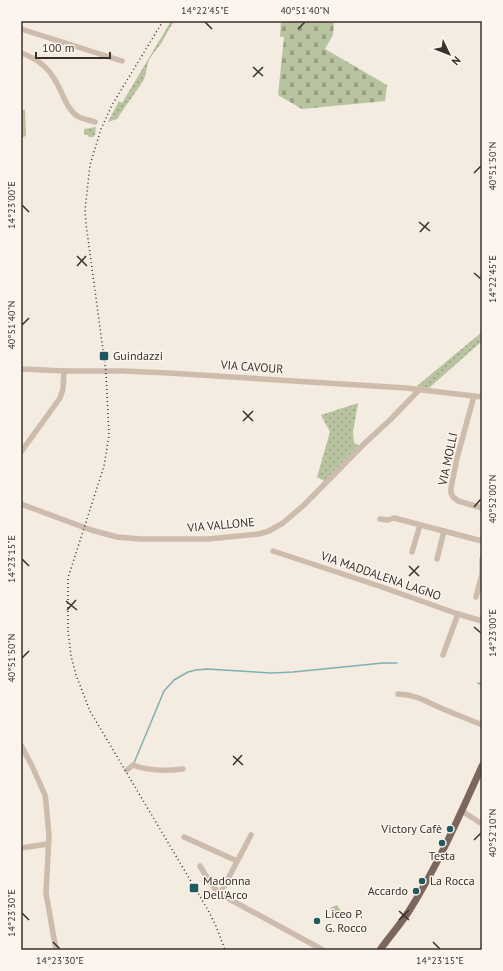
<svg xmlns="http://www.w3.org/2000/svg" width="503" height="971" viewBox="0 0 503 971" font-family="'PT Sans',sans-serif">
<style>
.grass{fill:url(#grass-dots)}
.cemetery{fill:url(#cemetery-stones)}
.pitch{fill:#b8c4a0}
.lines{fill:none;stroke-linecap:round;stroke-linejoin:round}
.stream{stroke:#7fb0b2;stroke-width:1.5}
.minor{stroke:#cdbbac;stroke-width:5.5}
.major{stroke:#7d675c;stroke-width:7}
.rail{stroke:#3b302b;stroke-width:1.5;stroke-dasharray:1 3;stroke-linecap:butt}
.ticks{fill:none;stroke:#3b302b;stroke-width:1.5}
.poi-dot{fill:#1f5a5e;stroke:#fbf5ee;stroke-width:1.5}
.labels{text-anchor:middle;stroke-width:3;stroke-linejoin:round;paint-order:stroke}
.poi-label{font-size:12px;fill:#3b302b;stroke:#fbf5ee;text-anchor:start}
.street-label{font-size:12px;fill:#3b302b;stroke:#fbf5ee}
.neatline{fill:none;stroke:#3b302b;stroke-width:1.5}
.ticks-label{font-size:10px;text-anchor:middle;fill:#3b302b}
</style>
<defs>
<pattern id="grass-dots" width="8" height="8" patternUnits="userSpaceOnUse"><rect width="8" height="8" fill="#b8c4a0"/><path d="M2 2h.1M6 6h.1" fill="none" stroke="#97a083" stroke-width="1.8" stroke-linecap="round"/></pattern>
<pattern id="cemetery-stones" width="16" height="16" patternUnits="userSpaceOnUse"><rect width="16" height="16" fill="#b8c4a0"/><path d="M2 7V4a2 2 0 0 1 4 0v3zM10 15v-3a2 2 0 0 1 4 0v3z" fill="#97a083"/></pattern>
</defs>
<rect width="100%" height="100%" fill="#f4ebe1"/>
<g class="grass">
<path d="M171 21H174C169 29 165 37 160 45 156 50 152 55 149 60 146 67 147 74 143 81 135 94 125 106 117 119L108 122 119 101 122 103Z"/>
<polygon points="21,110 25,110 26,136 21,138"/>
<polygon points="96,127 95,135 93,137 89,137 88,135 84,134 84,129"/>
<polygon points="482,332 482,341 429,388 417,386"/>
<polygon points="358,403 353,432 354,443 359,445 324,481 317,477 330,432 321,415"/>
</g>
<polygon class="cemetery" points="281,21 334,21 333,35 325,49 387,85 385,101 302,109 278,95 284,37 280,37"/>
<polygon class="pitch" points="337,905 344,916 337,920 330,908"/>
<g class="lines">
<g class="stream">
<polyline points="478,683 482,685"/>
<polyline points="134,763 164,691 174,680 188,672 196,670 207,669 271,673 293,672 383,663 397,663"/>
</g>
<g class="minor">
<polyline points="21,29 122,61"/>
<path d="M21 53C36 58 49 68 56 82 63 93 66 108 77 116 82 119 89 120 95 122"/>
<polyline points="21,369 64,371 123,371 168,373 406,388 482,397"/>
<polyline points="474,396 457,458 451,488 451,493 453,497 458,501 482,508"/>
<polyline points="21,452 60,398 63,389 64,371"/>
<polyline points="21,504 91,530 117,537 140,539 208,539 259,534 269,531 283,523 304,505 365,443 390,420 420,389"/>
<polyline points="380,519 388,520 394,518 482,541"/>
<polyline points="273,551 379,586 458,614 482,621"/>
<polyline points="412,552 420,525"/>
<polyline points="437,559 444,531"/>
<polyline points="476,597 482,574 482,559"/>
<polyline points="443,655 458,614"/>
<path d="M398 694C417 695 425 701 441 708 455 714 468 719 482 725"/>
<polyline points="21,745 32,766 45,795 46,802 49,836 46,893 56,950"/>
<path d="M127 770 133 765C148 771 167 771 183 769"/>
<polyline points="462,811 482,824"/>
<polyline points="184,837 237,861"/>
<polyline points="21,848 48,844"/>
<polyline points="200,866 211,884 220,894 323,950"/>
<polyline points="220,894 251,835"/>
</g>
<path class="major" d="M380 950C389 937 400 925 409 911 438 865 460 815 482 766"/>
<polyline class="rail" points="163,21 112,105 101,129 90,165 85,210 86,224 106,372 109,435 104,466 68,578 68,630 71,656 76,675 90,711 208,910 216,926 225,950"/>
</g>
<path class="ticks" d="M205 22 212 29M298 29 305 22M253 67 263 76M253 77 263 67M474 173 481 166M22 205 29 212M419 222 430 231M420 232 429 222M77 256 87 266M77 266 86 256M474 273 481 279M22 325 29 318M243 411 253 421M243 421 253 411M474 507 481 499M22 559 29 566M409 566 419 576M409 576 419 566M66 601 77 610M67 610 76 600M474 627 481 633M22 658 29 651M233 756 243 765M233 765 242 755M474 840 481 833M399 911 409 920M22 913 29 920M399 920 409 910M53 942 60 949M433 942 440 949"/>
<g class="poi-dot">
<rect x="99" y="351" width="10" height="10" rx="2"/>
<circle cx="450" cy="829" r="4"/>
<circle cx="442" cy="843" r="4"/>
<circle cx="422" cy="881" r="4"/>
<rect x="189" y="883" width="10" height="10" rx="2"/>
<circle cx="416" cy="891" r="4"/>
<circle cx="317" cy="921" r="4"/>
</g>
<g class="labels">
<g class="poi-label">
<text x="113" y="360">Guindazzi</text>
<text x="442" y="833" text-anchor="end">Victory Cafè</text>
<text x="442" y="860" text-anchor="middle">Testa</text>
<text x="203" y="885">Madonna<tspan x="203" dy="14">Dell'Arco</tspan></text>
<text x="430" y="885">La Rocca</text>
<text x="408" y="895" text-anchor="end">Accardo</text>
<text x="325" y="918">Liceo P.<tspan x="325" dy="14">G. Rocco</tspan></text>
</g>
<g class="street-label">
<text transform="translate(252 367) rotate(4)" y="4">VIA CAVOUR</text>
<text transform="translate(448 459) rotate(-78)" y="4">VIA MOLLI</text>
<text transform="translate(221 525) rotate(-5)" y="4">VIA VALLONE</text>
<text transform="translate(381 576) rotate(19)" y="4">VIA MADDALENA LAGNO</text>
</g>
</g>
<rect width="503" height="971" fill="none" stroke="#fbf5ee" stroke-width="44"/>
<g transform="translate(449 54) rotate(133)" stroke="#fbf5ee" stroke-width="3" paint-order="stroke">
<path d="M0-3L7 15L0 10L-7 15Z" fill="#3b302b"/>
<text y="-6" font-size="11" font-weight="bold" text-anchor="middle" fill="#3b302b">N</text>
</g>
<path d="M36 52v6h74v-6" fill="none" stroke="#3b302b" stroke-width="2"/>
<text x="42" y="52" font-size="12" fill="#3b302b" stroke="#fbf5ee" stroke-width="3" paint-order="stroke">100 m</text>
<rect x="22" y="22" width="459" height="927" class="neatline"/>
<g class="ticks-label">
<text x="205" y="14">14°22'45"E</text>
<text x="305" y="14">40°51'40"N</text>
<text transform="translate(492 166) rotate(-90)" y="4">40°51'50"N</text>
<text transform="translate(11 205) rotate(-90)" y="4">14°23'00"E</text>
<text transform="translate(492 279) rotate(-90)" y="4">14°22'45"E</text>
<text transform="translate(11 325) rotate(-90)" y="4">40°51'40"N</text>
<text transform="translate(492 499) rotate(-90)" y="4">40°52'00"N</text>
<text transform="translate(11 559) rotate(-90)" y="4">14°23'15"E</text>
<text transform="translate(492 633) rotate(-90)" y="4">14°23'00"E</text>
<text transform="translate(11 658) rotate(-90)" y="4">40°51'50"N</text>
<text transform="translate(492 833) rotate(-90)" y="4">40°52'10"N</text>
<text transform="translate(11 913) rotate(-90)" y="4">14°23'30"E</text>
<text x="60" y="964">14°23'30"E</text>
<text x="440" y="964">14°23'15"E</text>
</g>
</svg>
